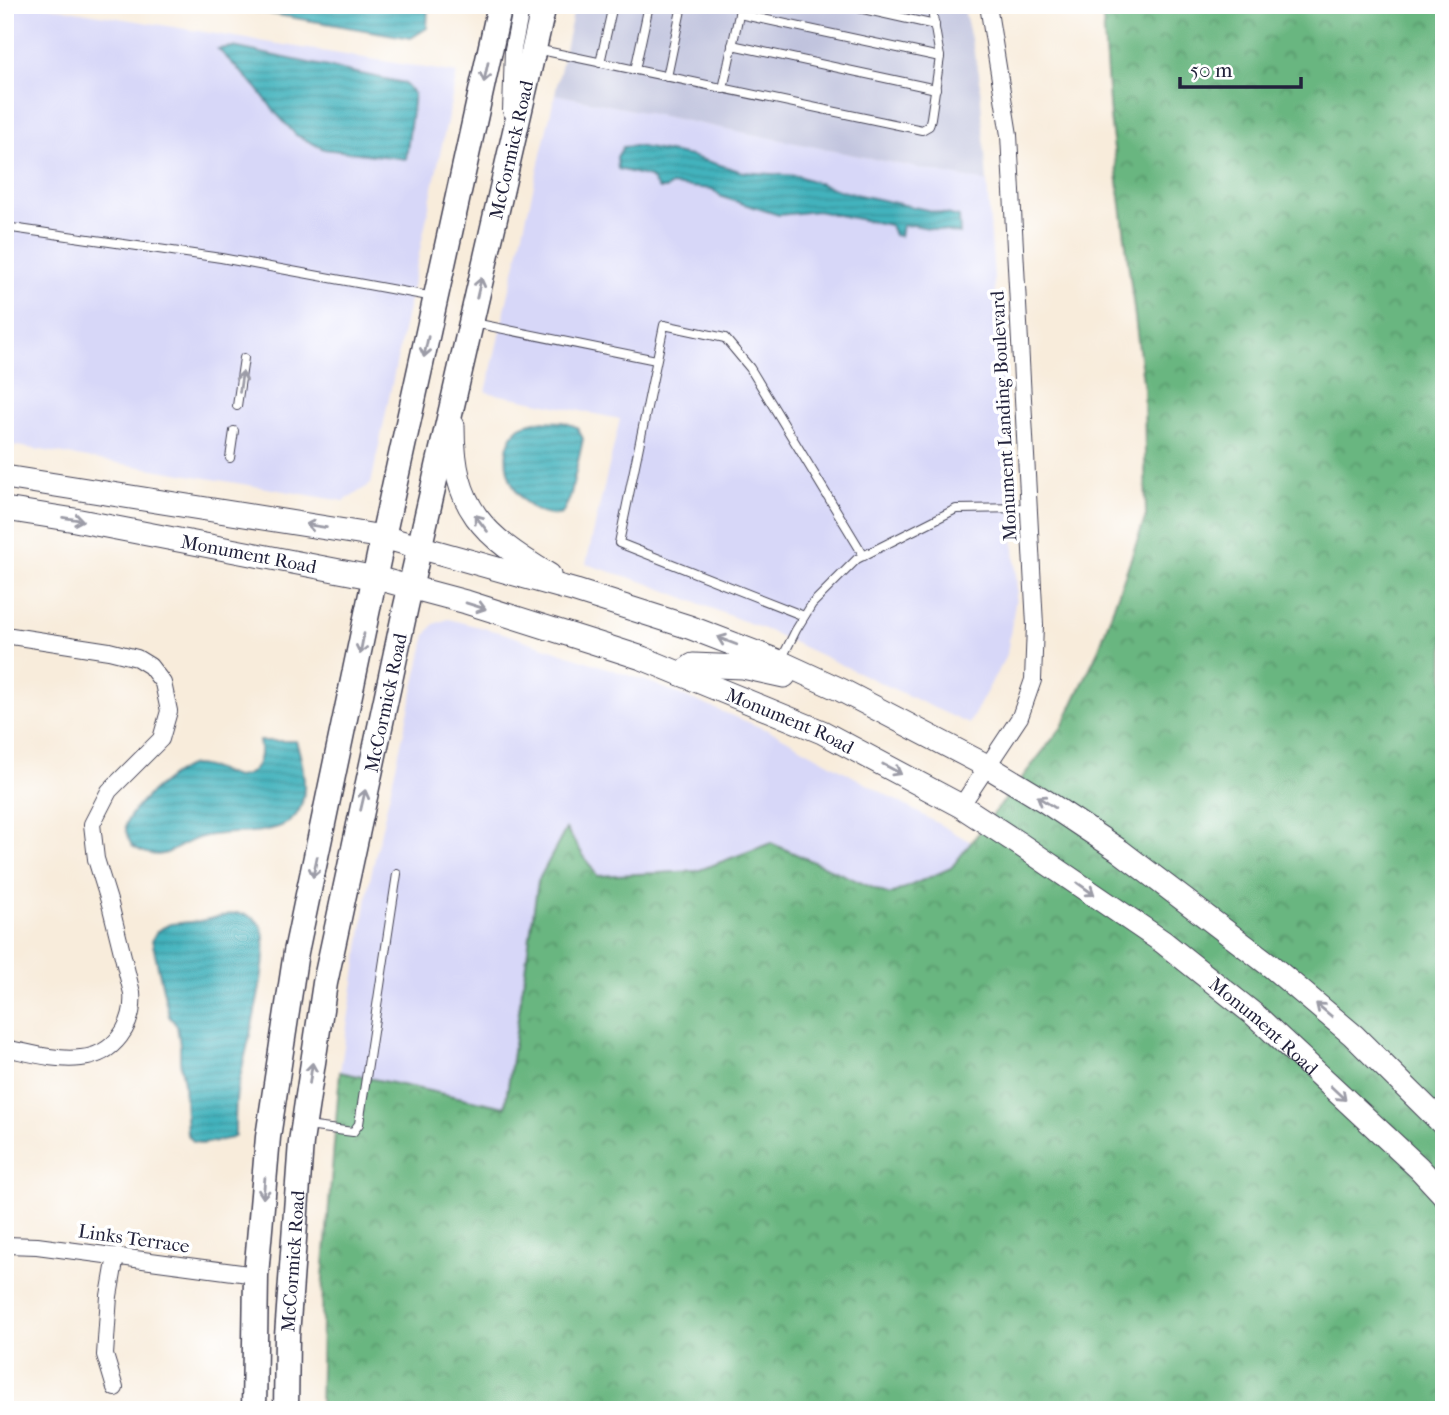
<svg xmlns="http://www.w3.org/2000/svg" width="1449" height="1415" viewBox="0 0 1449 1415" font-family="'IM FELL French Canon',serif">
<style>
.built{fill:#d7d7f8}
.industrial{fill:#bfc2dd}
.forest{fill:url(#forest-crowns);stroke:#466c5e;stroke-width:2}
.water{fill:url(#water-rules);stroke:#326a7c;stroke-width:2}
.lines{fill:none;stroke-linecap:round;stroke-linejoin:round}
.lane-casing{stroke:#424053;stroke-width:10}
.street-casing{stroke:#424053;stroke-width:18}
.secondary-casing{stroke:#424053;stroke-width:25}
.primary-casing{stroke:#424053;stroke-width:27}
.lane{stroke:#fff;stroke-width:8}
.street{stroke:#fff;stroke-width:16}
.secondary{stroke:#fff;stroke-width:23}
.primary{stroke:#fff;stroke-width:24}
.oneway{stroke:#9c9ca7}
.labels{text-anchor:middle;stroke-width:7;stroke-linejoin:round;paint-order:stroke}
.street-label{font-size:19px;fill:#22223b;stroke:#fff}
</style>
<defs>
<pattern id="forest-crowns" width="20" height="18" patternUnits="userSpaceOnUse" patternTransform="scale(1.75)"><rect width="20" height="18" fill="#69b680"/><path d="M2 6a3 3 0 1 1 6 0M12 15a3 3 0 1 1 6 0" fill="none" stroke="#56946a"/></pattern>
<pattern id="water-rules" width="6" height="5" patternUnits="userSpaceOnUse" patternTransform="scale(1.75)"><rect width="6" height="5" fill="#43b3bd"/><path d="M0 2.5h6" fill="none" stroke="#38919b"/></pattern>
</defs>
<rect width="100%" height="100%" fill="#fff"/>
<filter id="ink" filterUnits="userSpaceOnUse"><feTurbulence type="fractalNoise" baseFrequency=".0143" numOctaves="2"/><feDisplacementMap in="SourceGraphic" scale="14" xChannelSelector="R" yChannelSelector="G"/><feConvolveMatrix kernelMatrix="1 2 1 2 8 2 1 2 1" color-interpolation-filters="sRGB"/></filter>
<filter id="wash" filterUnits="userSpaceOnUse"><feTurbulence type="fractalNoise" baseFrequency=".00686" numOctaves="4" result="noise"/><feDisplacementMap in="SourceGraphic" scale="28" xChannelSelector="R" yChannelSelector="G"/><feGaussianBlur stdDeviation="1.57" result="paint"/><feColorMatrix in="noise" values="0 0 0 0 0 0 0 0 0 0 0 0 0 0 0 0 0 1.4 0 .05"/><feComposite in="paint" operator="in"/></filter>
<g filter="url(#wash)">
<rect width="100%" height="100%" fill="#f8ecdb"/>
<g class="built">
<polygon points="5,5 38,5 457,73 371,484 344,501 5,444"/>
<polygon points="555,94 987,182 1017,590 1007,654 969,724 769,631 644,582 586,564 620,419 486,392"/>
<polygon points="448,619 503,633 652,683 777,734 971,842 951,868 888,895 771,843 697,871 597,877 567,829 526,967 505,1107 340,1072 369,884 426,635 434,624"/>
</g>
<polygon class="industrial" points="575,5 963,5 979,73 987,182 555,94"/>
<polygon class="forest" points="1102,5 1444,5 1444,1410 320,1410 323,1278 340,1072 505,1107 538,881 566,829 597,876 697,871 771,843 889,895 951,868 1062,727 1098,651 1146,516 1144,389 1110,117"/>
<g class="water">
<polygon points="219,5 426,5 428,8 427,28 411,38"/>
<polygon points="233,47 404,83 414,94 406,159 324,149 296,135 276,113 256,87 218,49"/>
<polygon points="636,146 690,156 743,172 798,176 841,191 959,217 960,234 913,225 902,226 900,236 894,235 890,225 817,211 779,215 722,197 712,189 671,185 665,189 659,189 650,177 618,169 617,157 623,147"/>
<path d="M539 421 563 422 577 427 583 439 570 498 562 514C521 525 487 455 519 428 524 424 532 423 539 421Z"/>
<path d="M259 741H296C304 765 314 812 283 825 261 836 227 830 202 837 172 845 166 867 132 846 129 840 125 833 126 825 128 809 178 766 194 765 207 765 224 773 236 777 256 776 263 759 259 741Z"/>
<path d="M236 913C246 914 258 918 262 929 273 956 243 1059 237 1092 235 1106 235 1121 235 1135L232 1138 202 1144 193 1141 187 1134 184 1083 180 1061V1045L177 1026 169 1016 152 940 157 931 170 924 200 921Z"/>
</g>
</g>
<g filter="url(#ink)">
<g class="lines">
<g class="lane-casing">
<g id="lane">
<polyline points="845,5 935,25"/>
<polyline points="739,14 940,57"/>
<polyline points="732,45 936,89"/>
<polyline points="536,49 922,130 929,126 931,118 940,57 931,5"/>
<polyline points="600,63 613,5"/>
<polyline points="635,70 649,5"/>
<polyline points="667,77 682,5"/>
<polyline points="723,89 741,5"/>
<polyline points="5,227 221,258 434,297"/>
<polyline points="474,323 656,360"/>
<polyline points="237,406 244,358"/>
<polyline points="230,458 234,431"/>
<polyline points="804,616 619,543 664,325 725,338 750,368 864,556"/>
<polyline points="781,660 796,630 812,604 857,559 956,509 1028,508"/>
<polyline points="307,1126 353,1132 359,1124 397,874"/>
</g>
</g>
<g class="street-casing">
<g id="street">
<polyline points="511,111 513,49 522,5"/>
<path d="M5 635 109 651 137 658 150 666 163 683 169 711 161 739 109 791 92 824 96 859 110 904 132 993C135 1025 114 1055 81 1058 56 1061 30 1053 5 1048"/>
<polyline points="961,806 1020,717 1033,680 1035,625 1009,135 988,5"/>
<polyline points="5,1245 37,1246 256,1275"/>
<polyline points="115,1388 105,1355 109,1296 116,1256"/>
</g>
</g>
<g class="secondary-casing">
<g id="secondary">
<path d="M453 426C453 509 483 535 549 575"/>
<polyline points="5,477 383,537 576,591 689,627 780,662 841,690 987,766 1045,801 1120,851 1271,966 1353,1035 1444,1125"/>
<path id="s1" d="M5 509 75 520 376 578 466 602 602 645 642 658 822 732 961 806 1021 845 1163 942 1256 1016 1419 1168 1444 1195"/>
<polyline points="681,674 693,665 743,667 784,676"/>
</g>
</g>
<g class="primary-casing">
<g id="primary">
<polyline points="254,1410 256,1275 268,1137 296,952 383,537 500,5"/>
<path id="s2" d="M286 1410 287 1336 301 1142 325 983 406 606 544 5"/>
</g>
</g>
<use href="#lane" class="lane"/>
<use href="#street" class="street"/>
<use href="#secondary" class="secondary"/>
<use href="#primary" class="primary"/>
</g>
<defs><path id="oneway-shaft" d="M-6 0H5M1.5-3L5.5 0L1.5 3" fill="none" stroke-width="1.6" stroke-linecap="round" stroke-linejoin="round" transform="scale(1.75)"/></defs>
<g class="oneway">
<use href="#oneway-shaft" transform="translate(486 72) rotate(102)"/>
<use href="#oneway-shaft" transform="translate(479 288) rotate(-77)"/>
<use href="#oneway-shaft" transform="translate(426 347) rotate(102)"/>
<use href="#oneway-shaft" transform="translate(241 382) rotate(-82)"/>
<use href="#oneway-shaft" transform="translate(73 519) rotate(9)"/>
<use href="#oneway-shaft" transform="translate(481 523) rotate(-128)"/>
<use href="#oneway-shaft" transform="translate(316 526) rotate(-171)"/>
<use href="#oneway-shaft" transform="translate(476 606) rotate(17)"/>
<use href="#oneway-shaft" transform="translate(727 641) rotate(-159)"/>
<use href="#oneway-shaft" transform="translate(362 644) rotate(101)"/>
<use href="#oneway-shaft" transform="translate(892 769) rotate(28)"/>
<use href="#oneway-shaft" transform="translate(363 800) rotate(-77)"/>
<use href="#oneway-shaft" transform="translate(1046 802) rotate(-148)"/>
<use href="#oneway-shaft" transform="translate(315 867) rotate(102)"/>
<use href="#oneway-shaft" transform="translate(1086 889) rotate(35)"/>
<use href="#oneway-shaft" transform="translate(1324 1010) rotate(-140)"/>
<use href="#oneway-shaft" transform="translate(311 1073) rotate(-82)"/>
<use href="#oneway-shaft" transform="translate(1338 1093) rotate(43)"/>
<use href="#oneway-shaft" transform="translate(264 1188) rotate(95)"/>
</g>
</g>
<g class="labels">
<g class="street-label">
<text dy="7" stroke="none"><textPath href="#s2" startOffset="1283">McCormick Road</textPath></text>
<text transform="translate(1003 416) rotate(-93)" y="7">Monument Landing Boulevard</text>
<text dy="7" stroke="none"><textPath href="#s1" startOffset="248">Monument Road</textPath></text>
<text dy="7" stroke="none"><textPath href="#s2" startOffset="716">McCormick Road</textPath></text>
<text dy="7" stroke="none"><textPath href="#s1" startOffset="816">Monument Road</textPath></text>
<text dy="7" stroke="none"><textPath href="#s1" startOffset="1382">Monument Road</textPath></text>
<text transform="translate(134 1238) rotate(8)" y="7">Links Terrace</text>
<text dy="7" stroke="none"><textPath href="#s2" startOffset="149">McCormick Road</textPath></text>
</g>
</g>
<rect width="1449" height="1415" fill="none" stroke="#fff" stroke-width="28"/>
<path d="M1180 77v10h121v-10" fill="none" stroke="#22223b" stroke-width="3.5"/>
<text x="1190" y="77" font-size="21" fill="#22223b" stroke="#ffffff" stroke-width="5" paint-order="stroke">50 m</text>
</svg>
